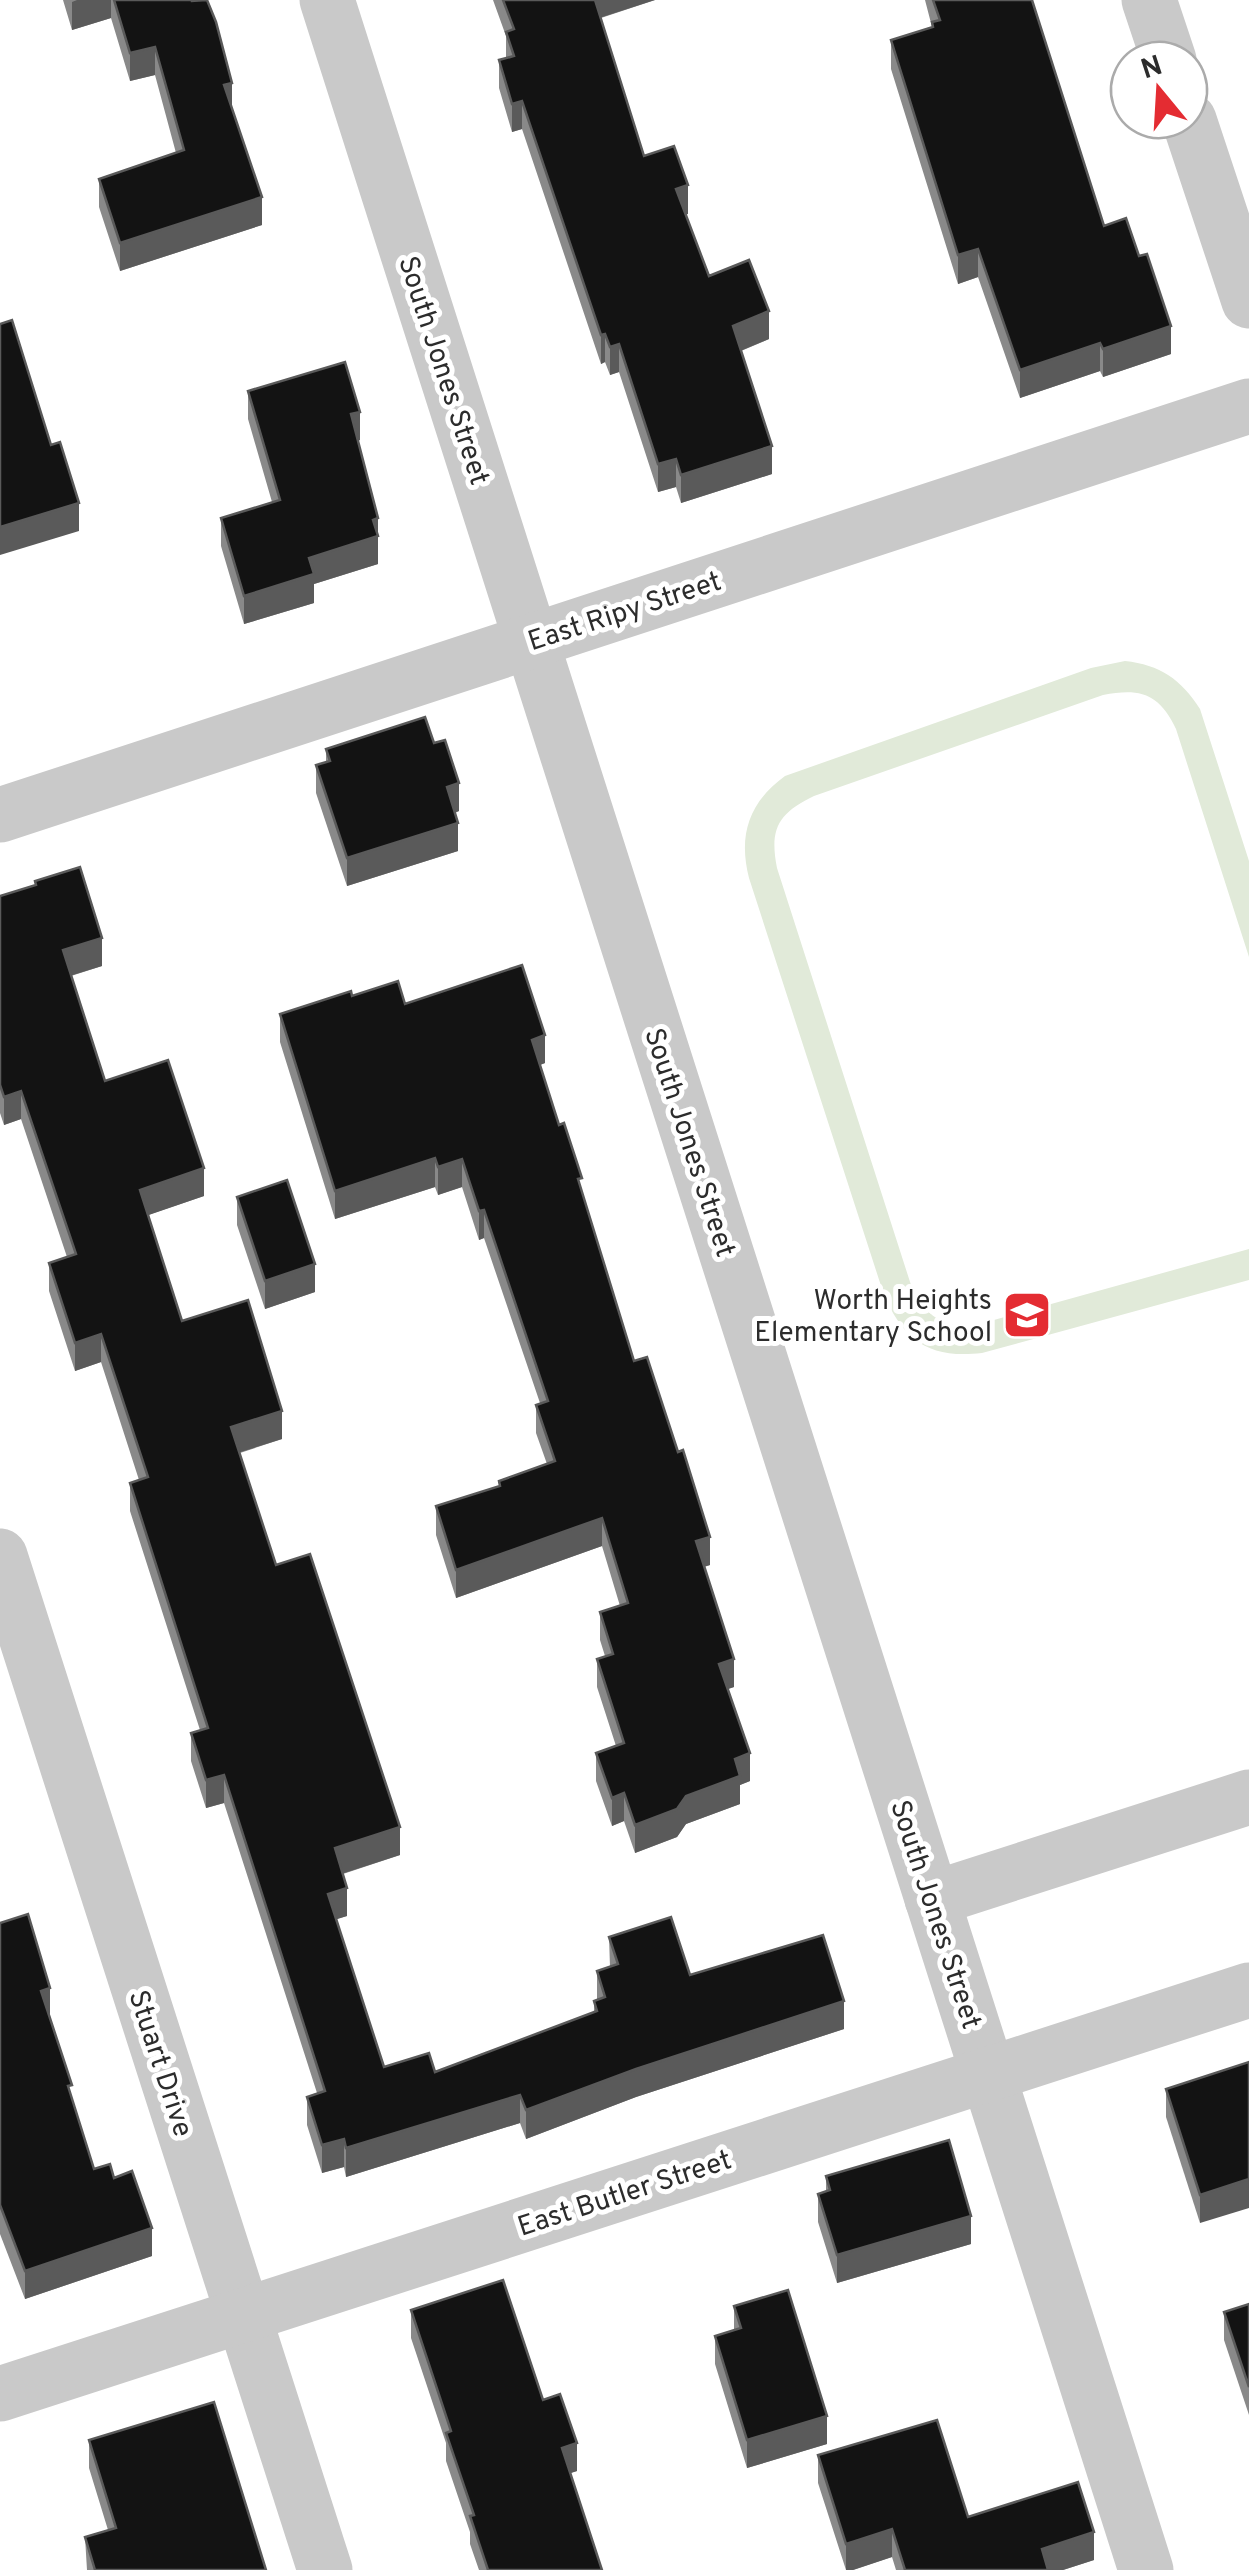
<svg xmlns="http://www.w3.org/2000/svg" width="1249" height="2570" viewBox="0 0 1249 2570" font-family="Overpass,sans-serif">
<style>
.green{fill:#e1ead9}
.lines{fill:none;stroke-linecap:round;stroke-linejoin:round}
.minor{stroke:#c9c9c9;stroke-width:55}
.wall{fill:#898989}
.shaded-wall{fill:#5a5a5a}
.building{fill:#131313;stroke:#5a5a5a;stroke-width:2.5}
.labels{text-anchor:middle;stroke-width:10;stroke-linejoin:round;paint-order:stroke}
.street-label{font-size:28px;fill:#2c2c2c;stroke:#fff}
.poi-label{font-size:28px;fill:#2c2c2c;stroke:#fff;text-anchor:end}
</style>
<rect width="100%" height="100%" fill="#fff"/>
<path class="green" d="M1125 661C1160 665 1181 679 1200 709L1249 861V957L1176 729C1159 693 1140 688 1103 695L814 796C779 813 769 828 777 868L911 1285C925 1316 942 1328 976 1325L1249 1249V1280L982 1353C929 1359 903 1341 883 1292L749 878C738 835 749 802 785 776L1091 668Z"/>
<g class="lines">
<g class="minor">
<polyline points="327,0 1146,2570"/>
<polyline points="1149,0 1169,60"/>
<polyline points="1189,120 1249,301"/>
<polyline points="0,815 1249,406"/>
<polyline points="0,1556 325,2570"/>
<polyline points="932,1899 1249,1797"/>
<polyline points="0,2394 1249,1990"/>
</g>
</g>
<g class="wall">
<polygon points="63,0 192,0 232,109 262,225 120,271 99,207 99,179 176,153 155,75 130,81 111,18 72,30"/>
<polygon points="493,0 655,0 601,18 644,156 688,214 686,214 709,276 769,339 741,351 772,474 681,503 676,487 658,492 619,372 610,375 605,362 601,364 522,129 512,132 499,88 499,60 506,58 506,36"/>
<polygon points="925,0 1032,0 1104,226 1171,354 1103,377 1100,371 1020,398 978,277 958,284 891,69 891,40 932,27"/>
<polygon points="248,391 360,440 358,441 378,518 378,564 314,584 314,603 244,624 221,546 221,518 272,502 248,419"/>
<polygon points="434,743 459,811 455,813 458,851 347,886 316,793 316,765 326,762 326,749"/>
<polygon points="35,881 102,966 71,976 105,1081 204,1196 148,1215 182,1321 282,1439 240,1453 276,1565 400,1855 343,1874 347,1916 336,1919 384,2067 435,2072 594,2012 594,2001 597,2000 597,1971 610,1967 609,1937 690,1975 844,2029 636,2097 526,2139 520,2123 346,2177 344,2167 322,2173 307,2125 307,2097 317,2093 224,1803 206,1808 191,1761 191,1733 200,1730 130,1511 130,1483 139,1480 101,1362 75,1371 49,1291 49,1263 67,1257 21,1119 4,1125 0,1113 0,896 35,885"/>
<polygon points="352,996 405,1004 545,1063 540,1065 582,1194 634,1361 710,1565 704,1567 734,1687 728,1689 750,1781 740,1785 740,1804 686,1824 677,1837 635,1853 624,1821 612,1826 596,1781 596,1753 616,1746 597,1687 597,1659 605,1656 600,1640 600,1612 620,1606 602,1546 456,1598 436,1535 436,1506 499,1486 499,1481 547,1464 536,1433 536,1405 540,1403 484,1238 479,1240 462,1187 438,1195 435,1187 335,1219 280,1042 280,1014"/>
<polygon points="237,1197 315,1292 265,1309 237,1225"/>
<polygon points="0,1923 50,2016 72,2098 94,2169 114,2178 152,2256 25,2299 0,2234"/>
<polygon points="1249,2062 1200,2223 1166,2117 1166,2089"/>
<polygon points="826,2176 971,2244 837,2283 818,2222 818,2194 826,2192"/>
<polygon points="1249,2304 1249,2415 1224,2340 1224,2312"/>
<polygon points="734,2306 827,2444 747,2468 715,2364 715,2336 734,2330"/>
<polygon points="411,2310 543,2400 577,2471 570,2473 602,2570 479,2570 470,2544 470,2532 446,2461 446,2443 411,2338"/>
<polygon points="89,2440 266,2570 87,2570 85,2537 108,2530 89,2468"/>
<polygon points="818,2455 968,2517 1094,2560 1063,2570 896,2570 892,2557 853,2570 846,2570 818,2483"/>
</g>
<g class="shaded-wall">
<polygon points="77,0 111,0 111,18 72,30 72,2"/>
<polygon points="593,0 655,0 593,20"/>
<polygon points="155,47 155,75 130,81 130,53"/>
<polygon points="232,83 232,111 224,85"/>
<polygon points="522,101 522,129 512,132 512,104"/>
<polygon points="688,185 688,214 676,218 676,189"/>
<polygon points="262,197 262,225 120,271 120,243"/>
<polygon points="978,249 978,277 958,284 958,255"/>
<polygon points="769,311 769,339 733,354 733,326"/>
<polygon points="1171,326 1171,354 1103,377 1103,349"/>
<polygon points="605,334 605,362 601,364 601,335"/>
<polygon points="1100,343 1100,371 1020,398 1020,370"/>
<polygon points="619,344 619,372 610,375 610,347"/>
<polygon points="360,412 360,440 351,442 351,414"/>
<polygon points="772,446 772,474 681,503 681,475"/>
<polygon points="676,459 676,487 658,492 658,464"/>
<polygon points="79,503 79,531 0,555 0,527"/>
<polygon points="378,518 378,564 314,584 314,603 244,624 244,596 373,520"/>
<polygon points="459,783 459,811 447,815 447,787"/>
<polygon points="458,823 458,851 347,886 347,858"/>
<polygon points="102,938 102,966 63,978 63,950"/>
<polygon points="545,1035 545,1063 532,1068 532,1040"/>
<polygon points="21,1091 21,1119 4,1125 4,1097"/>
<polygon points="435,1158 435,1187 335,1219 335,1191"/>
<polygon points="462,1159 462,1187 438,1195 438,1167"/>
<polygon points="204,1168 204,1196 140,1218 140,1190"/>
<polygon points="484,1210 484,1238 479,1240 479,1211"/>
<polygon points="315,1264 315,1292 265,1309 265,1281"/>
<polygon points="101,1334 101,1362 75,1371 75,1343"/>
<polygon points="282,1411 282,1439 231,1455 231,1427"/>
<polygon points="602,1518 602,1546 456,1598 456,1570"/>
<polygon points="710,1537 710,1565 696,1569 696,1541"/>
<polygon points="734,1659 734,1687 719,1692 719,1664"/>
<polygon points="750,1753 750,1781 740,1785 740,1804 686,1824 677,1837 635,1853 635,1825 735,1759"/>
<polygon points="224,1775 224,1803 206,1808 206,1780"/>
<polygon points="624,1793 624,1821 612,1826 612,1798"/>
<polygon points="400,1827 400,1855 335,1876 335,1848"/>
<polygon points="347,1888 347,1916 328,1922 328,1894"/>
<polygon points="50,1988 50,2016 41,1991"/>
<polygon points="844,2001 844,2029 636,2097 526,2139 526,2110 636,2069"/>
<polygon points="520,2095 520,2123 346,2177 346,2148"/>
<polygon points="344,2139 344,2167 322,2173 322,2145"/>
<polygon points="1249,2179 1249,2208 1200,2223 1200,2195"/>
<polygon points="971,2216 971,2244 837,2283 837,2255"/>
<polygon points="152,2228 152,2256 25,2299 25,2271"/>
<polygon points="827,2416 827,2444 747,2468 747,2440"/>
<polygon points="577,2443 577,2471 562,2476 562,2448"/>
<polygon points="892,2529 892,2557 853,2570 846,2570 846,2544"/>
<polygon points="1094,2532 1094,2560 1063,2570 1042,2570 1042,2549"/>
</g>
<g class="building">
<polygon points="114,0 192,0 192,1 207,0 216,22 232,83 224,85 262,197 120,243 99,179 184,150 155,47 130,53"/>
<polygon points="503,0 595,0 644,156 674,146 688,185 676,189 709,276 749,260 769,311 733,326 772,446 681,475 676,459 658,464 619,344 610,347 605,334 601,335 522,101 512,104 499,60 514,56 506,32 514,29"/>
<polygon points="933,0 1032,0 1104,226 1126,218 1139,256 1147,254 1171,326 1103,349 1100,343 1020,370 978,249 958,255 891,40 933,27 932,22 940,20"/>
<polygon points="12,320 51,445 60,442 79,503 0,527 0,324"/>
<polygon points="345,362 360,412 351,414 378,518 373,520 378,536 309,558 314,574 244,596 221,518 280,500 248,391"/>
<polygon points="425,717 434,743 445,740 459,783 447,787 458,823 347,858 316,765 330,761 326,749"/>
<polygon points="80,867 102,938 63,950 105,1081 168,1060 204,1168 140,1190 182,1321 248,1300 282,1411 231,1427 276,1565 310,1554 400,1827 335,1848 347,1888 328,1894 384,2067 429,2053 435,2072 597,2011 594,2001 605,1997 597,1971 618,1964 609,1937 671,1917 690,1975 823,1935 844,2001 636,2069 526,2110 520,2095 346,2148 344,2139 322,2145 307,2097 325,2091 224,1775 206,1780 191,1733 208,1728 130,1483 148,1477 101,1334 75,1343 49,1263 76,1254 21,1091 4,1097 0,1085 0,896 36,885 35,881"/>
<polygon points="522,965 545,1035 532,1040 559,1125 564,1123 582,1178 578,1179 634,1361 647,1357 678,1452 683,1450 710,1537 696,1541 734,1659 719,1664 750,1753 735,1759 740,1776 686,1796 677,1809 635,1825 624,1793 612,1798 596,1753 624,1743 597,1659 613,1654 600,1612 628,1603 602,1518 456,1570 436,1506 500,1486 499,1481 555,1461 536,1405 548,1401 484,1210 479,1211 462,1159 438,1167 435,1158 335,1191 280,1014 351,991 352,996 398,981 405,1004"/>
<polygon points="287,1180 315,1264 265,1281 237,1197"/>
<polygon points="28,1914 50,1988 41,1991 72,2085 68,2086 94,2169 110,2164 114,2178 132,2171 152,2228 25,2271 0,2205 0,1923"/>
<polygon points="1249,2062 1249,2179 1200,2195 1166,2089"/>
<polygon points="949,2140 971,2216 837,2255 818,2194 830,2190 826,2176"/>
<polygon points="503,2280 543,2400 560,2394 577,2443 562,2448 602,2570 488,2570 470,2516 474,2515 446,2433 451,2431 411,2310"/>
<polygon points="788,2290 827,2416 747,2440 715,2336 741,2328 734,2306"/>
<polygon points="1249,2304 1249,2387 1224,2312"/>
<polygon points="214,2402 266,2570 95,2570 85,2537 116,2528 89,2440"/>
<polygon points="937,2420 968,2517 1078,2482 1094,2532 1042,2549 1048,2570 905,2570 892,2529 846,2544 818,2455"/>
</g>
<defs>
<g id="school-square" transform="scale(2.5)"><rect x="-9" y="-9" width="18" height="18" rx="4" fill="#e42c32" stroke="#fff"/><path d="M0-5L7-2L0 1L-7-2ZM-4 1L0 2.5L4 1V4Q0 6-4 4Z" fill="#fff"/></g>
</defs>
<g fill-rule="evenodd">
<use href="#school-square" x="1027" y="1315"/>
</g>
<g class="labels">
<g class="street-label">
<text transform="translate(445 370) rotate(72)" y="10">South Jones Street</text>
<text transform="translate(624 610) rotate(-18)" y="10">East Ripy Street</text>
<text transform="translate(691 1142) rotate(72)" y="10">South Jones Street</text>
<text transform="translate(937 1914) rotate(72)" y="10">South Jones Street</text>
<text transform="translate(162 2063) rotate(72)" y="10">Stuart Drive</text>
<text transform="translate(624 2192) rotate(-18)" y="10">East Butler Street</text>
</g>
<g class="poi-label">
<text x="992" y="1309">Worth Heights<tspan x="992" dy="32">Elementary School</tspan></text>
</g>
</g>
<g transform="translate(1159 90) rotate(342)"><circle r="48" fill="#ffffff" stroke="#ababab" stroke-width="2.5"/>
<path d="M0-8L18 38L0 25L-18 38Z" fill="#e42c32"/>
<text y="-15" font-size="28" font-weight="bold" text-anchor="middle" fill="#2c2c2c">N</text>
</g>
</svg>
